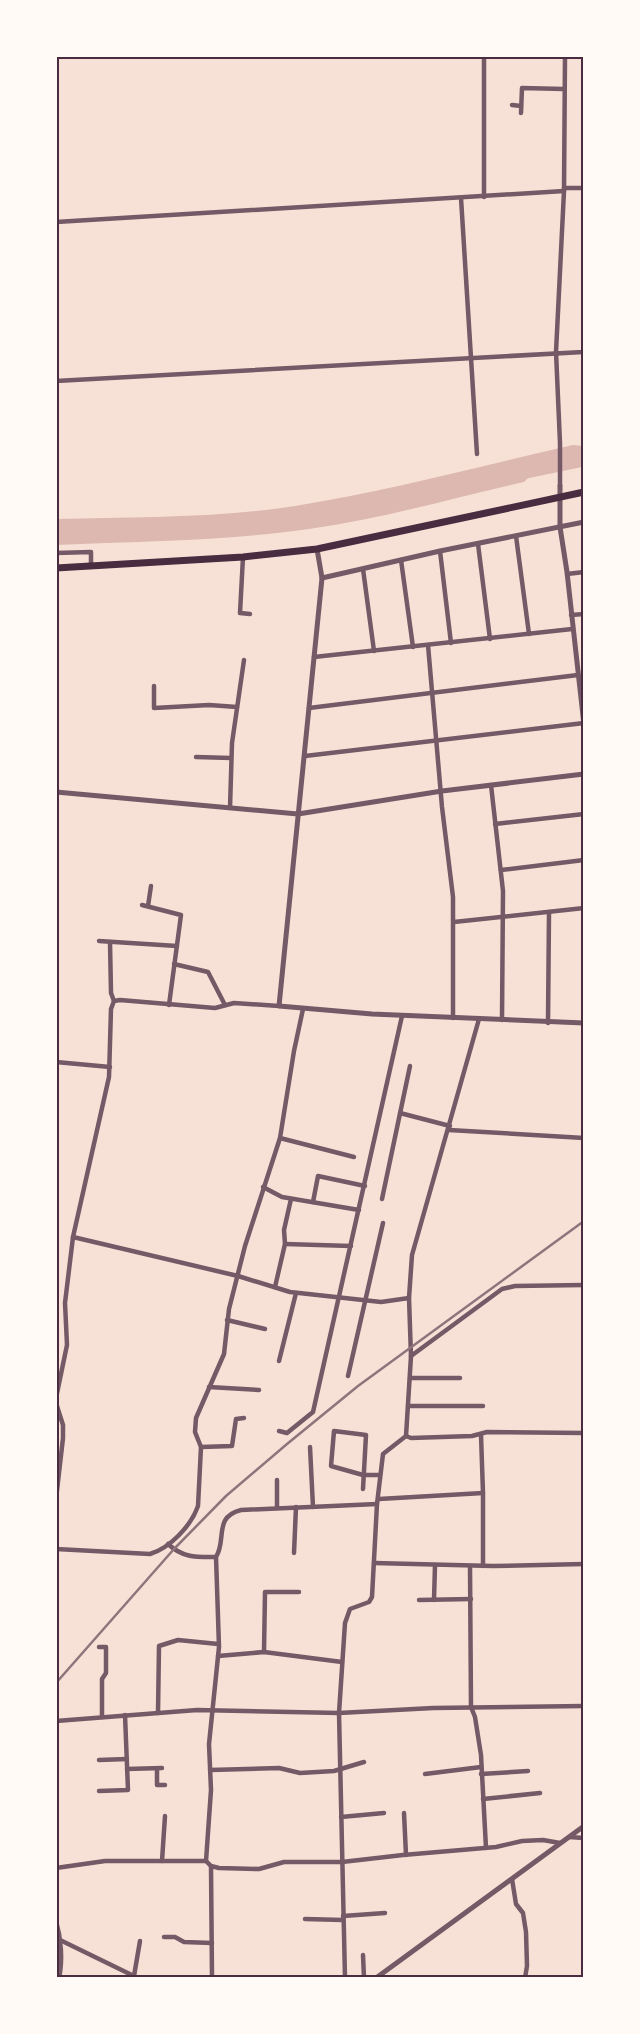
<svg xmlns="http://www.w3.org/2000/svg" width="640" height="2034" viewBox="0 0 640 2034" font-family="Ubuntu,sans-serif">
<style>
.water{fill:#dcb8b0}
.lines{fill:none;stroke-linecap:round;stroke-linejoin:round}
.river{stroke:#dcb8b0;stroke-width:15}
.minor{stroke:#755966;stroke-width:4.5}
.tertiary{stroke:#755966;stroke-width:5}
.primary{stroke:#4a2c40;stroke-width:7}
.rail{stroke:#8f747c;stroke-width:2.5}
.neatline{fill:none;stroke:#4a2c40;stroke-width:2}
</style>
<rect width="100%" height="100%" fill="#f7e1d7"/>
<path class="water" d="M573 445 584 446V462C574 461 548 459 540 465 533 469 530 477 524 482 453 498 381 519 309 529 226 541 140 541 56 545V519C136 517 216 518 295 506 389 491 481 466 573 445Z"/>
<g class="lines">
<polyline class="river" points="517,473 584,459"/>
<g class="minor">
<polyline points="484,56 484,197"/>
<polyline points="512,105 521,106"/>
<polyline points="521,113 522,88 564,89"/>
<polyline points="564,188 584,188"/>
<polyline points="461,198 477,454"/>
<polyline points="56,222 564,191"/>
<polyline points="56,381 583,352 584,341"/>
<polyline points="560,486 560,443 556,352 564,191 565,56"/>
<polyline points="516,536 529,634"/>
<polyline points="478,544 490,639"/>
<polyline points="440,551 451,643"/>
<polyline points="56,553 91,552 91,565"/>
<polyline points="243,557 240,613 250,614"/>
<polyline points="401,560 413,647"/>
<polyline points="363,569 374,651"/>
<polyline points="567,574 584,572"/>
<polyline points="571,615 584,614"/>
<polyline points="428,645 442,807 453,897 453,1018"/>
<polyline points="314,657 572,629"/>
<polyline points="154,686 154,708 209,705 237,707"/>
<polyline points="309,708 578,675"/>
<polyline points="305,756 584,723"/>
<polyline points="196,757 231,758"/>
<polyline points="491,785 503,891 502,1020"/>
<polyline points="230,808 232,743 244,660"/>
<polyline points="495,824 584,814"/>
<polyline points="501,870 584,860"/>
<polyline points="142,905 181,915 169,1005"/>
<polyline points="148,906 151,886"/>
<polyline points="454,922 584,908"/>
<polyline points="99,941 177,946"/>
<polyline points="110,942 111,993 114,1001"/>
<polyline points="174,964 208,972 225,1005"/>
<polyline points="548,1023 549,912"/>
<polyline points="56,1062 110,1067"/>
<polyline points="400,1113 450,1126"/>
<polyline points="449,1130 584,1138"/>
<polyline points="280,1138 354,1157"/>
<polyline points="263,1187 282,1197 359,1210"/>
<polyline points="382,1199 410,1066"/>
<polyline points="313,1202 318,1176 365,1186"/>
<polyline points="73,1237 238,1276 290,1292 381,1302 409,1298"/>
<polyline points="285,1244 351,1246"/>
<polyline points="275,1287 285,1244 284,1230 291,1199"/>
<polyline points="227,1320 265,1329"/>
<polyline points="411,1356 502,1289 515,1286 584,1285"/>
<polyline points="279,1361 296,1293"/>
<polyline points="348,1376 383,1223"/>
<polyline points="410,1378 460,1378"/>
<polyline points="209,1387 259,1390"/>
<polyline points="56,1398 67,1345 65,1303 73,1237 109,1077 111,1009 114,1001 120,1000 215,1008 234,1003 279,1006"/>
<polyline points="56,1403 63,1425 63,1438 56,1499"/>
<polyline points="408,1406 483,1406"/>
<polyline points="279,1431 287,1433 313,1412 402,1016"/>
<polyline points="481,1435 483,1493 483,1566"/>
<polyline points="406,1436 411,1438 472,1436 487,1432 584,1433"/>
<polyline points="201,1447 232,1446 236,1419 244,1418"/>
<polyline points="310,1447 313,1507"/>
<polyline points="277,1480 277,1508"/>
<polyline points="363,1489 366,1435 334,1431 331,1466 363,1475 380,1475"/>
<polyline points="379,1499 483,1493"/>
<path d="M168 1544C183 1558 196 1557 216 1557"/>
<path d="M56 1549 150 1554C170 1548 191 1526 198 1506L201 1447 195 1432 196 1418 224 1354 229 1309 245 1246 280 1138 294 1051 303 1009"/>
<polyline points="294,1553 296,1507"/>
<polyline points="374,1563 493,1566 584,1564"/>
<polyline points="470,1566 471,1707 475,1717 481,1755 486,1848"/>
<polyline points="419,1600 471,1599"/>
<polyline points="434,1600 435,1565"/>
<polyline points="99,1647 106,1647 106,1673 102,1679 102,1717"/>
<polyline points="264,1652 265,1592 299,1592"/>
<polyline points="218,1656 264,1652 342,1662"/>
<polyline points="158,1713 159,1646 178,1640 218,1644"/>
<polyline points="56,1721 197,1710 339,1713 433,1708 584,1706"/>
<polyline points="99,1760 127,1759"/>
<polyline points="127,1769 162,1768"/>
<polyline points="157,1769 157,1785 165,1785"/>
<polyline points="210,1770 279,1768 300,1773 334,1771 364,1762"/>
<polyline points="425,1774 481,1767"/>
<polyline points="481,1774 528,1771"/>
<polyline points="99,1791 128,1790 125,1715"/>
<polyline points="483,1799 540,1793"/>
<polyline points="404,1813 406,1855"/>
<polyline points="341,1817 384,1813"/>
<polyline points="569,1837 584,1838"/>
<polyline points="162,1861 165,1816"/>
<path d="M206 1861 211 1790 209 1744 219 1647 216 1557C227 1540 213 1517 241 1510L377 1504"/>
<polyline points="211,1866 212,1978"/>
<polyline points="56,1868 105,1861 206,1861 211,1866 219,1868 259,1869 284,1862 342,1862 403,1855 496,1847 522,1841 543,1840 560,1843"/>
<polyline points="512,1879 516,1904 523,1913 526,1932 527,1966 525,1978"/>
<polyline points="343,1916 385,1913"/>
<polyline points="305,1919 343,1920"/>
<path d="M56 1921C61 1938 63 1960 59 1978"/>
<polyline points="164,1937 175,1937 184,1942 212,1943"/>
<polyline points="60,1940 138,1978"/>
<polyline points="363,1955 364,1978"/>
<polyline points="134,1976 140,1941"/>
<polyline points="345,1978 339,1713 345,1623 350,1609 369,1602 372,1597 377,1504 383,1454 406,1436 411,1356 409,1298 412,1255 479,1019"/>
</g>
<g class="tertiary">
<polyline points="560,486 560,527 567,572 584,725"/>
<polyline points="317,549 322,578 279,1006 372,1014 584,1023"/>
<polyline points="322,578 440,551 584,522"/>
<polyline points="56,792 298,814 442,791 584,774"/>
<polyline points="376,1978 584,1826"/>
</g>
<polyline class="primary" points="56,568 243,557 317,549 584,492"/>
<polyline class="rail" points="56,1683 174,1549 226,1496 287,1444 358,1386 584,1221"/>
</g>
<rect width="640" height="2034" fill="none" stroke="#fffaf5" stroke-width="115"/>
<rect x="58" y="58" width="524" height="1918" class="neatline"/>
</svg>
